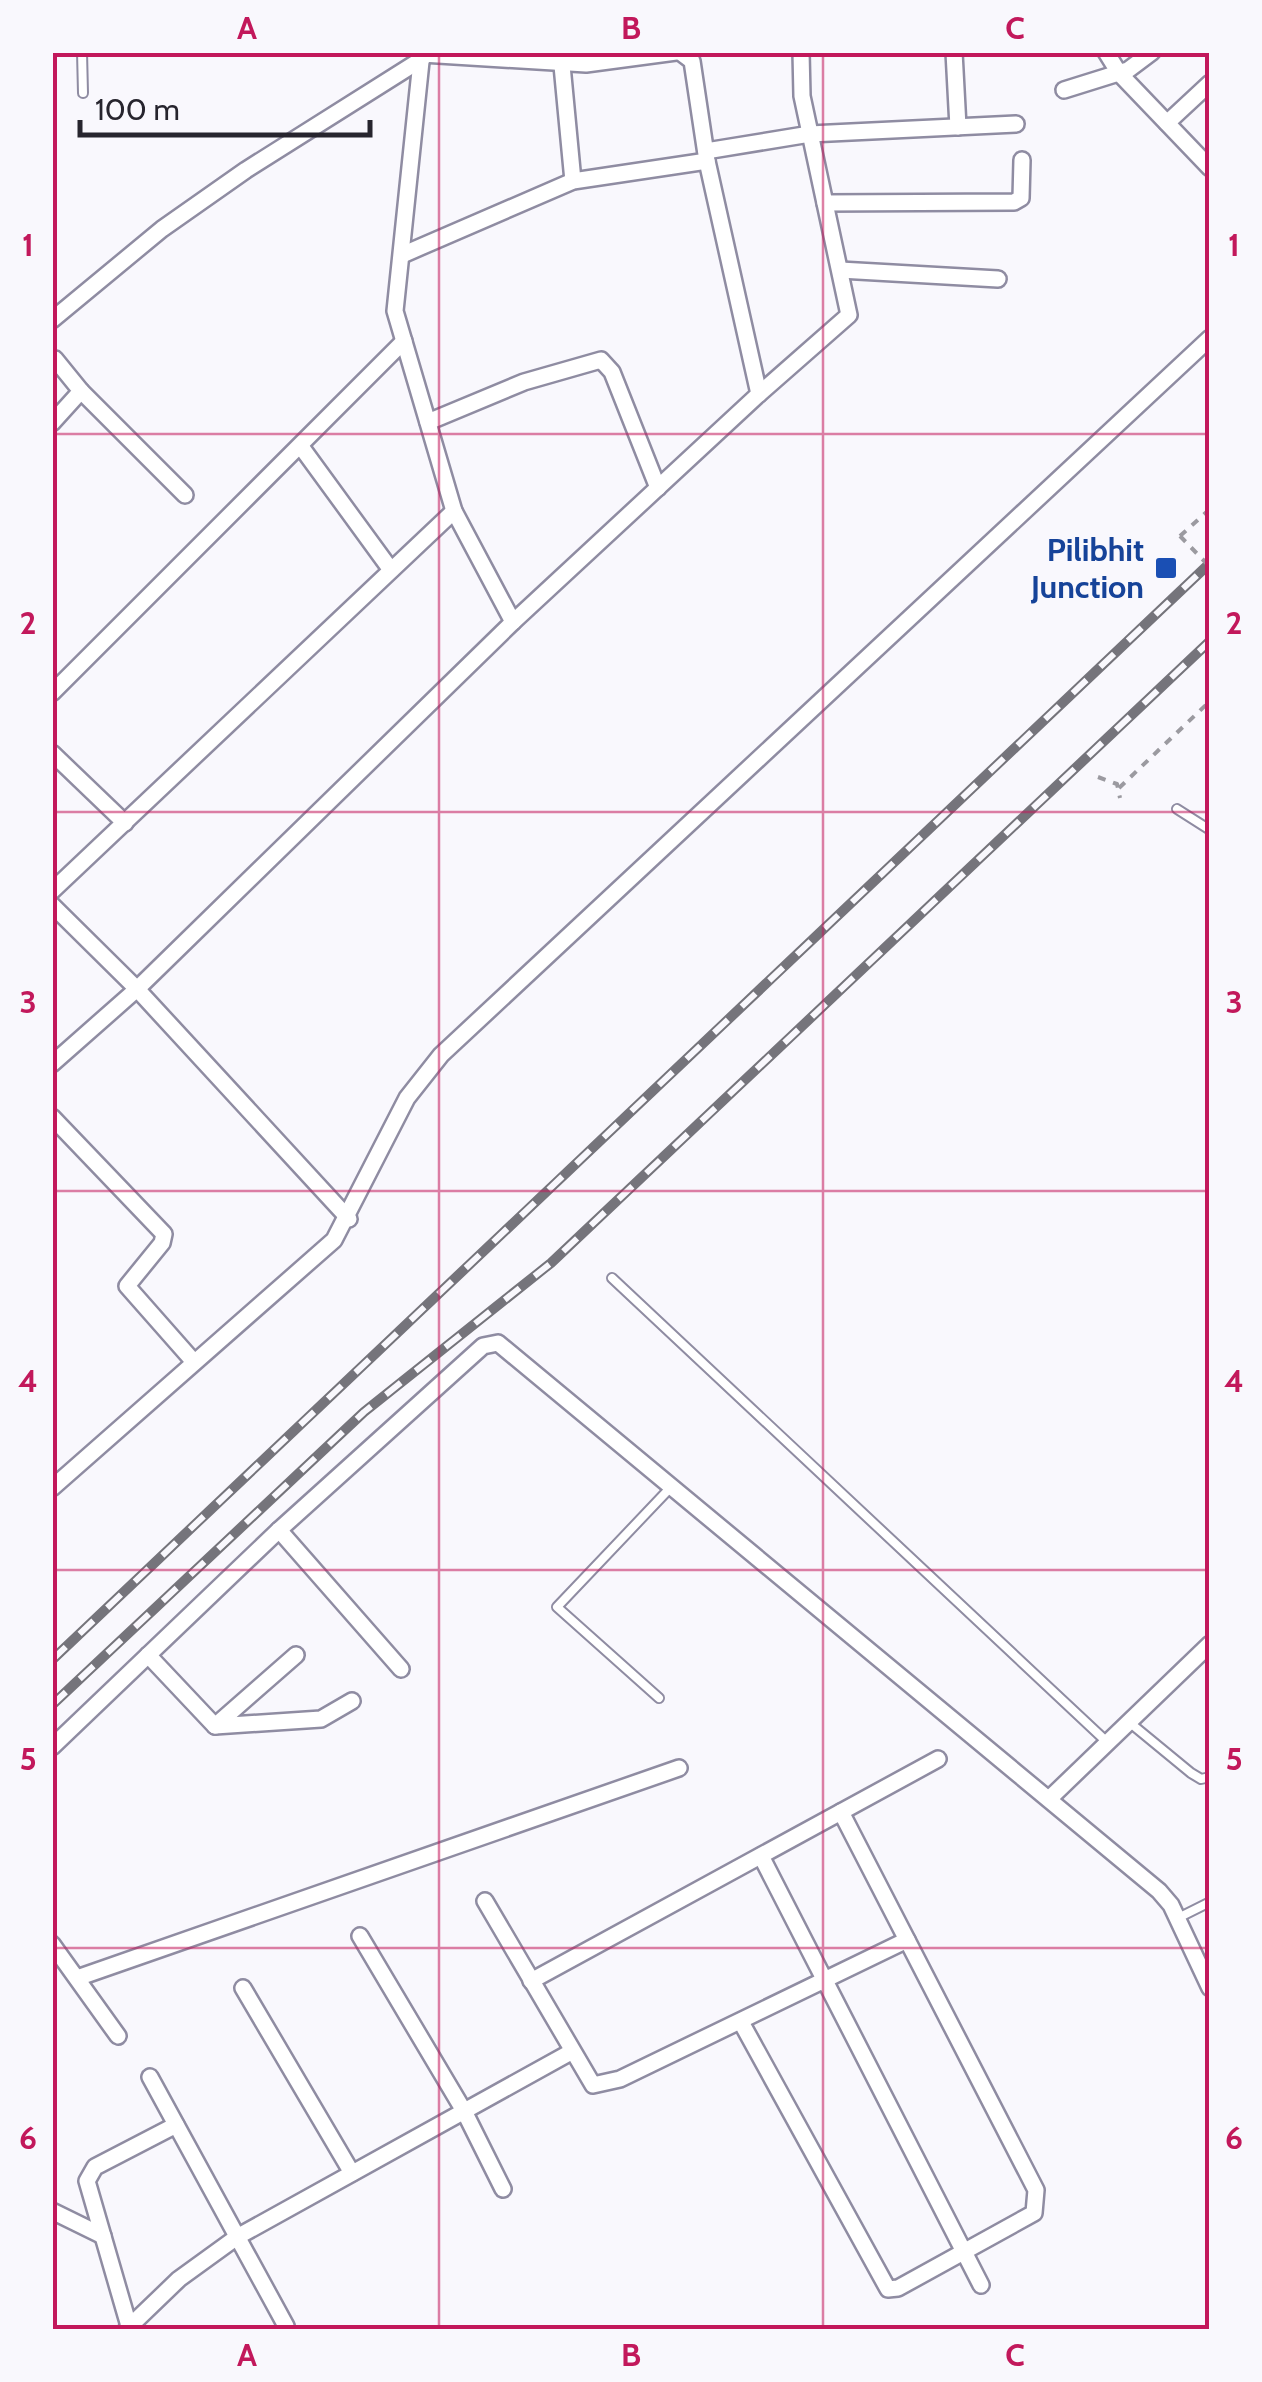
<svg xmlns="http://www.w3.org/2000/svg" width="1262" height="2382" viewBox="0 0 1262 2382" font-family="Cabin,sans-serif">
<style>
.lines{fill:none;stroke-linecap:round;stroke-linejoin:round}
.lane-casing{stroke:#8f8ca2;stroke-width:12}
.street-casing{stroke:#8f8ca2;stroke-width:20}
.path{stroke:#9b9aa0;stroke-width:4;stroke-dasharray:8 8;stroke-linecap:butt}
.lane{stroke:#fff;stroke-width:8}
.street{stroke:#fff;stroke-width:15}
.rail-casing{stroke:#75747b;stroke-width:10}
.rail{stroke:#f9f8fd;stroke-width:6;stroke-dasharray:19;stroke-linecap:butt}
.path-bridge{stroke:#9b9aa0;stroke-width:4;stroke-dasharray:8 8;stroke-linecap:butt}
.grid{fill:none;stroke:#c2185b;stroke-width:2.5;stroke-opacity:0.55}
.transit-dot{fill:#1a4fb4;stroke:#f9f8fd;stroke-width:4}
.labels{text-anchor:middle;stroke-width:9;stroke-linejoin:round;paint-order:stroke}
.transit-label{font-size:32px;font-weight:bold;fill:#164399;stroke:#f9f8fd;text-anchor:end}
.neatline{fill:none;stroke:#c2185b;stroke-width:4}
.grid-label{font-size:32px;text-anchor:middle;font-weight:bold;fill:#c2185b}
</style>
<rect width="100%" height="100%" fill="#f9f8fd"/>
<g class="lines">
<g class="lane-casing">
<g id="lane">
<polyline points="82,52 83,93"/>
<polyline points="1177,809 1210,830"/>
<polyline points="612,1278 1107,1742"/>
<polyline points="659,1698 557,1607 672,1486"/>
<polyline points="1129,1722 1191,1773 1201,1779 1210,1777"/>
<polyline points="1178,1918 1210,1902"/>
</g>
</g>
<g class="street-casing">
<g id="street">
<polyline points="954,52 958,127"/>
<polyline points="1106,52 1119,73 1210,168"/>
<polyline points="422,54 586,64 676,52"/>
<polyline points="561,55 573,181"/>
<polyline points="1064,90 1128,70 1152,52"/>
<polyline points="1167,123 1210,83"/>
<polyline points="706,151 810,134 1016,124"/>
<polyline points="825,203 1014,202 1021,198 1022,160"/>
<polyline points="402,255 573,181 707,161"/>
<polyline points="840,270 998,279"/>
<polyline points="52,320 162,229 246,170 422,59"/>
<polyline points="81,391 185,495"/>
<polyline points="759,394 849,315 802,96 801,52"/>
<polyline points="428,422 524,382 601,360 612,372 658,488"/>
<polyline points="52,423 81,391 55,359"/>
<polyline points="302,448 391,570"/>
<polyline points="513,622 759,394 707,161 692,61 680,52"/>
<polyline points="52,693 404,341"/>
<polyline points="52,753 125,823"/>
<polyline points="52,891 454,511"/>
<polyline points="52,905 137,989 349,1219"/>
<polyline points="52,1064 137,989 513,622 454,511 395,311 422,52"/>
<polyline points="52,1117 164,1234 162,1243 127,1286 194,1362"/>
<polyline points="52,1488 334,1240 407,1098 441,1055 1210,338"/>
<polyline points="279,1530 401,1669"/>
<polyline points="148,1655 215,1726 321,1719 352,1701"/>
<polyline points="215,1726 296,1655"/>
<polyline points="52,1747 279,1530 483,1346 498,1343 1159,1891 1171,1905 1210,1988"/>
<polyline points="1049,1799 1210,1644"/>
<polyline points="761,1856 981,2285"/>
<polyline points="485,1901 593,2085 620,2079 907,1940"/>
<polyline points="360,1936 464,2111 503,2189"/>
<polyline points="52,1944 118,2036"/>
<polyline points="77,1978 679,1768"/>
<polyline points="531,1981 938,1759"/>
<polyline points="243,1988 352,2173"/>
<polyline points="741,2022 888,2289 898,2288 1034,2213 1036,2190 841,1812"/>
<polyline points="150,2077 286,2326"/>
<polyline points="52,2211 103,2236"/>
<polyline points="129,2326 87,2181 95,2167 176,2125"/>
<polyline points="126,2330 179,2279 237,2237 571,2052"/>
</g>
</g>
<g class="path">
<polyline points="1180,536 1210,509"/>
<polyline points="1098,777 1117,784 1120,798"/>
<polyline points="1119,788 1210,701"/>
</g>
<use href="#lane" class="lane"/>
<use href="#street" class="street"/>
<g class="rail-casing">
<g id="rail">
<polyline points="52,1660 1210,563"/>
<polyline points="52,1705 364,1412 551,1263 1210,641"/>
</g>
</g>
<use href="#rail" class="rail"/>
<polyline class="path-bridge" points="1180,536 1210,567"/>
</g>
<path class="grid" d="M439 52V2330M823 52V2330M52 434H1210M52 812H1210M52 1191H1210M52 1570H1210M52 1948H1210"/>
<rect class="transit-dot" x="1154" y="556" width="24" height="24" rx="5"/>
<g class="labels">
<g class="transit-label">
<text x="1144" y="561">Pilibhit<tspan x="1144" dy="37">Junction</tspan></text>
</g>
</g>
<rect width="1262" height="2382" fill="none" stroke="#f9f8fd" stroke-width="110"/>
<path d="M80 120v15h290v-15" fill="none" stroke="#27252e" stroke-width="5"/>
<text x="95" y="120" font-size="30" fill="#27252e" stroke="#f9f8fd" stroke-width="8" paint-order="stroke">100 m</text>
<rect x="55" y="55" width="1152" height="2272" class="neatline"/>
<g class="grid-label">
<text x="247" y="39">A</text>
<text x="631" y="39">B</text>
<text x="1015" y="39">C</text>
<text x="28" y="256">1</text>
<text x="1234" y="256">1</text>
<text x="28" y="634">2</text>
<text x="1234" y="634">2</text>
<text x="28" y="1013">3</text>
<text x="1234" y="1013">3</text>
<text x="28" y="1392">4</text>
<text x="1234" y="1392">4</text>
<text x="28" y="1770">5</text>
<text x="1234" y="1770">5</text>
<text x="28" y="2149">6</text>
<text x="1234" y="2149">6</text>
<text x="247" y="2366">A</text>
<text x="631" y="2366">B</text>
<text x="1015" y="2366">C</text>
</g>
</svg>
